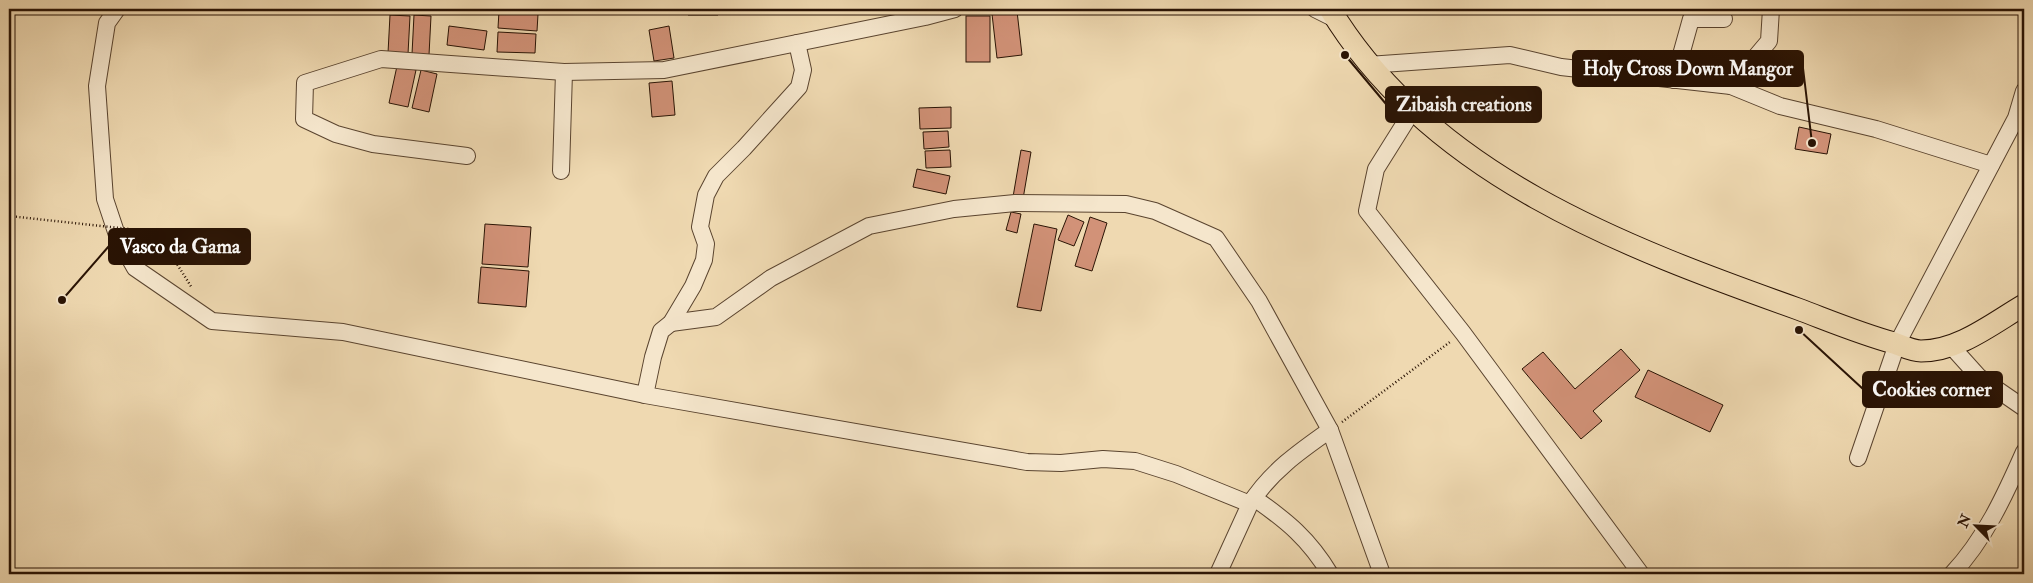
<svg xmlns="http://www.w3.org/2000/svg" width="2033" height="583" viewBox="0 0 2033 583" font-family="'IM FELL Double Pica',serif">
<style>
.building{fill:#d29278;stroke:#291304}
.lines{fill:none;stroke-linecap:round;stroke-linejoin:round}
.minor-casing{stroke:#5a442f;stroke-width:18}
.major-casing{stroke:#291304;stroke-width:23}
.path{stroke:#291304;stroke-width:2.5;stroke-dasharray:1 2.5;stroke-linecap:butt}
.minor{stroke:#f5e6cc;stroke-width:16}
.major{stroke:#efd9b1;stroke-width:21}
.path-bridge{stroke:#291304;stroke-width:2.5;stroke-dasharray:1 2.5;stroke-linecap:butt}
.leader{fill:none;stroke:#291304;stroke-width:2}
.callout-dot{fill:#291304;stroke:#f5e6cc;stroke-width:2}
.callout{fill:#291304;stroke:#291304;stroke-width:2}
.callout-label{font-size:20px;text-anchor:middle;font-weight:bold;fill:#fff}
</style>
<rect width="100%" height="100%" fill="#efd9b1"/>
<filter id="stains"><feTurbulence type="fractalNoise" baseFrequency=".004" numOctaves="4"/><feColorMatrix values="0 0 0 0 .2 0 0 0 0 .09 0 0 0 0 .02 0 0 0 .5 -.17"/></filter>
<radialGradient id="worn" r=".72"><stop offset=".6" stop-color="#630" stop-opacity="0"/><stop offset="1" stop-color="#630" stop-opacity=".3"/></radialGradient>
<g class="building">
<rect x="662" y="9" width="23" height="4"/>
<polygon points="688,9 719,9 718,15 688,15"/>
<polygon points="499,11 538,14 537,31 498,28"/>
<polygon points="1017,11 1022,55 997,58 992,14"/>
<polygon points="390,15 410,16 408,54 388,53"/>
<polygon points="414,15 431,16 429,55 412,54"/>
<rect x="966" y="16" width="24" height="46"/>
<polygon points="449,26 487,31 484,50 447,45"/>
<polygon points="669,26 674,58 654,61 649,30"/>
<polygon points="498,32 536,34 535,53 497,52"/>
<polygon points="397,66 416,70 408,107 389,103"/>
<polygon points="421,70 437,74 429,112 412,108"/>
<polygon points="672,81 675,115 652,117 649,83"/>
<polygon points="951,107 951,128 920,129 919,108"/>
<polygon points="1799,127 1831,134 1827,154 1795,149"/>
<polygon points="948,131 949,147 924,149 923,132"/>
<polygon points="950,150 951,167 926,168 925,151"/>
<polygon points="1021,150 1031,152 1023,199 1013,197"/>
<polygon points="917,169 950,176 946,194 913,187"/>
<polygon points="1011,212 1021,214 1017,233 1006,230"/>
<polygon points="1068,215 1084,222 1074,246 1058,240"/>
<polygon points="1090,217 1107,223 1092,271 1075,266"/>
<polygon points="485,224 531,227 528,267 482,264"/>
<polygon points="1034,224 1057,229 1041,311 1017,307"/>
<polygon points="481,267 529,271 526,307 478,303"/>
<polygon points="1621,349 1640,370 1593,411 1602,421 1581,439 1522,369 1543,352 1575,389"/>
<polygon points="1648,370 1723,405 1710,432 1635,397"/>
</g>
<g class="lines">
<g class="minor-casing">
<g id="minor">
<polyline points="117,9 107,23 97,86 105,199 118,238 135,268 212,321 343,332 645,395 1027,462 1061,463 1103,459 1135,461 1176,474 1250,504 1218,574"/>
<polyline points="1315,9 1337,20"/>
<polyline points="1368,65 1510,55 1561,67 1731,86 1780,106 1876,129 1991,165"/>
<polyline points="1674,80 1691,19 1724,19"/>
<polyline points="1731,86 1769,41 1771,9"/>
<polyline points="1413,110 1376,169 1367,211 1463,333 1641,574"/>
<polyline points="467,156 373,144 336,134 304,119 305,83 381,59 564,72 664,70 925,17 955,9"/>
<polyline points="561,171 564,72"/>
<polyline points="671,323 716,317 771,278 869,226 954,209 1015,203 1126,204 1155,211 1216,238 1259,301 1330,430 1382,574"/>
<polyline points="1952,347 1979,377 2024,408"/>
<polyline points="645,395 653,357 661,331 671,323 693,286 704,260 706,244 700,227 706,195 716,176 744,148 799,87 803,70 797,43"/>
<polyline points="1858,458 1897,344 2016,118 2024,91"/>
<path d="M1254 498C1287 521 1309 539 1330 574"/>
<path d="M1250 504C1270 472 1300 451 1330 430"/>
<path d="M1952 574C1985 539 2005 495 2024 452"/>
</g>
</g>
<g class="major-casing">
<path id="major" d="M1330 9C1430 175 1624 247 1798 309 1830 321 1861 334 1894 343 1902 346 1913 351 1921 351 1959 351 1993 323 2024 305"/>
</g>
<g class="path">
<polyline points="157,232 192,288"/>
<polyline points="1342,422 1450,342"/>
</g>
<use href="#minor" class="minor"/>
<use href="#major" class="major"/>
<polyline class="path-bridge" points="9,216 157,232"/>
</g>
<path class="leader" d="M1812 143L1803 68M1345 55L1386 104M62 300L109 246M1799 330L1863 389"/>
<g class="callout-dot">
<circle cx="1812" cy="143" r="5"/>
<circle cx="1345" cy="55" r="5"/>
<circle cx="62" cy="300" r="5"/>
<circle cx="1799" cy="330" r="5"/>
</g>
<g class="callout">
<rect x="1573" y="51" width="230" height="35" rx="5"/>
<rect x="1386" y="87" width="155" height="35" rx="5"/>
<rect x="109" y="229" width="141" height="35" rx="5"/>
<rect x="1863" y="372" width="139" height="35" rx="5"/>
</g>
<g class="callout-label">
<text x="1688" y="75">Holy Cross Down Mangor</text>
<text x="1464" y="111">Zibaish creations</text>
<text x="180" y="253">Vasco da Gama</text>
<text x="1932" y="396">Cookies corner</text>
</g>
<rect width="2033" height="583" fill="none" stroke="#efd9b1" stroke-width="30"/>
<rect x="10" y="10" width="2013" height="563" fill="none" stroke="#291304" stroke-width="2.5"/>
<rect x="15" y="15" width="2003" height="553" fill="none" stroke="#291304"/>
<g transform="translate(1976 526) rotate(294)" stroke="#f5e6cc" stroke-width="4" paint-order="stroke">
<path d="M0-4L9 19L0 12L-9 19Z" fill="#291304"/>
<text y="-8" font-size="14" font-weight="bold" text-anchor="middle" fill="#291304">N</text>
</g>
<rect width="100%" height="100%" filter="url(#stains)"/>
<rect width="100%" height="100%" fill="url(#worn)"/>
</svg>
